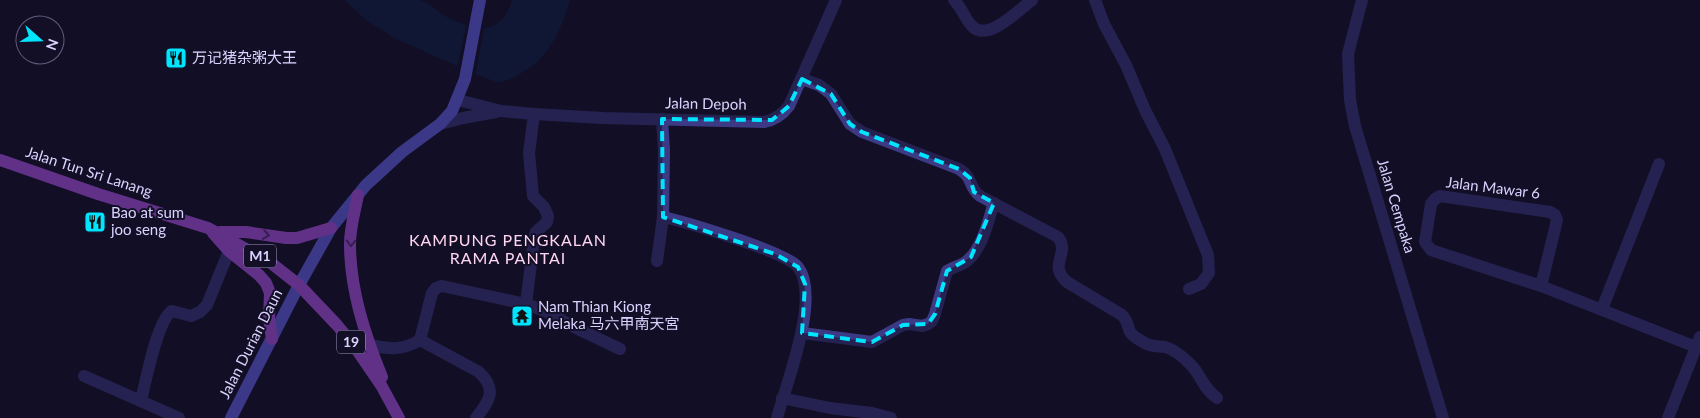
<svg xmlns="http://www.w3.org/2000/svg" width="1700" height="418" viewBox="0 0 1700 418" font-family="Lato,'Noto Sans SC',sans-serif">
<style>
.water{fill:#0c2248}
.pier{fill:#130f26}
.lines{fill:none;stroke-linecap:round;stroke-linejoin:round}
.street{stroke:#3d3a85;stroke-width:12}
.secondary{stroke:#6f6bff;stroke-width:12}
.primary{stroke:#c25bff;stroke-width:12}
.oneway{stroke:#623188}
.marked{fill:none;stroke:#00e5ff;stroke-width:4;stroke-dasharray:10 6;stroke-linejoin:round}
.labels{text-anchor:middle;stroke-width:4;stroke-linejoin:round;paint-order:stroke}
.shield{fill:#130f26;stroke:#9e99be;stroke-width:1}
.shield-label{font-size:14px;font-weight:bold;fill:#d9d4ff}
.poi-label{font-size:15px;fill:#d9d4ff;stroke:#130f26;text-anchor:start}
.street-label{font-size:15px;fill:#d9d4ff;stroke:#130f26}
.neighbourhood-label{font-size:16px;letter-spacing:1px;fill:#ffd6f0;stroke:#130f26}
</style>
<rect width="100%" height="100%" fill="#130f26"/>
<path class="water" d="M345 0C362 0 379 0 396 0 403 0 411 0 419 0 427 1 437 11 445 16 474 31 501 38 512 0H570C561 30 549 58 521 73 513 78 505 82 496 82L443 60 395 38 366 20Z"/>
<polygon class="pier" points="467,22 485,25 475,75 457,68"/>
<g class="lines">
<g class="street">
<path d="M954 0C962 8 965 19 972 26 987 43 1019 10 1032 0"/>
<polyline points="1095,0 1104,24 1126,65 1145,110 1165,149 1208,255 1209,273 1201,284 1189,289"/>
<polyline points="1362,0 1348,54 1350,100 1355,126 1443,418"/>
<path d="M802 79 819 85 831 94 850 124 862 132 959 169C974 178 968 187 980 196L1058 237C1071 254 1047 264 1067 282L1122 315C1127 320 1127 323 1129 329 1130 335 1138 339 1143 342 1150 347 1157 346 1165 347 1174 349 1184 358 1191 365 1202 376 1201 386 1217 398"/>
<path d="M458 100 501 111 534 114 603 118 764 122C775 120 782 115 789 106L836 0"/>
<polyline points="440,124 463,118 496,112"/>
<path d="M663 217C686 222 786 252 798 267 821 297 786 384 777 418"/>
<polyline points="657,261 663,217 664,150 662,119"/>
<polyline points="1541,286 1557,220 1555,215 1550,212 1440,196 1435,199 1431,204 1425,242 1431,250 1541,286 1696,347"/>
<polyline points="526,304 534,239 536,232 547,222 548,216 544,207 533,196 529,153 534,114"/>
<polyline points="1602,309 1659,164"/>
<path d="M802 333 872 342 903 325 909 324 922 326 928 324 932 321 935 314 947 271C954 266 962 266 968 260 983 247 988 221 994 203"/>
<path d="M420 340 479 372C498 390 489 401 476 418"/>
<path d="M369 345C389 349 402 351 420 340L432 293 436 288 442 286 526 304 545 311 576 328 620 349"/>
<polyline points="84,376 179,418"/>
<polyline points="782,398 830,408 872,413 891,418"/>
<path d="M141 400C146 381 157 320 172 311L191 316 200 312 207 305 229 251"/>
<polyline points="1668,418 1700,337"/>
</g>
<polyline class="secondary" points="231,418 299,285 331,228 366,185 377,175 402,152 440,124 452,111 465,79 480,0"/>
<g class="primary">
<polyline points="0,160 98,194 208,228 271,263 299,285 337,325 355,347 381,385 399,418"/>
<path d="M358 195C355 211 350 227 350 244 350 290 365 335 382 377"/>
<polyline points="220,232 246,232 286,238 297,238 331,228"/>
<polyline points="213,233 229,251 259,275 266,283 270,293 269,319 272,339"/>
</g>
</g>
<defs><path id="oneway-chevron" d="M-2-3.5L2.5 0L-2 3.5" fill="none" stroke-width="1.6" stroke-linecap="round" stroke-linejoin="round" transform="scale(1.25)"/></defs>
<g class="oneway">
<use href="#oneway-chevron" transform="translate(266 235) rotate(9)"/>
<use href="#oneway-chevron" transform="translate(351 243) rotate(92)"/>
</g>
<path d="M0 0H1700V418H0ZM802 79 831 94 850 124 862 132 959 169 970 178 974 192 994 203 971 257 947 271 935 314 928 324 903 325 872 342 802 333 805 284 798 267 775 254 663 217 662 119 772 120 789 106Z" fill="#130f26" fill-opacity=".55" fill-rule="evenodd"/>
<path class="marked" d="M802 79 831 94 850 124 862 132 959 169 970 178 974 192 994 203 971 257 947 271 935 314 928 324 903 325 872 342 802 333 805 284 798 267 775 254 663 217 662 119 772 120 789 106Z"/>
<defs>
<g id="restaurant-square" transform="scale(1.125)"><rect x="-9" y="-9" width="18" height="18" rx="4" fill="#00e5ff" stroke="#130f26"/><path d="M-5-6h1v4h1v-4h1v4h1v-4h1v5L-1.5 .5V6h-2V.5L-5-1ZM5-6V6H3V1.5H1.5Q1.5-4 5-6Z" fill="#111"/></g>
<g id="temple-square" transform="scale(1.125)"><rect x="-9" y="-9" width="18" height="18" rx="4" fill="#00e5ff" stroke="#130f26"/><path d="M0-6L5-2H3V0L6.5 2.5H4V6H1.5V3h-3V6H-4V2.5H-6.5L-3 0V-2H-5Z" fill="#111"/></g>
</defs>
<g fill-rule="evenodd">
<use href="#restaurant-square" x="176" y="58"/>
<use href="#restaurant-square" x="95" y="222"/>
<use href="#temple-square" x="522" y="316"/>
</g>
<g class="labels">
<g class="shield">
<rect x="244" y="244.5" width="32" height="23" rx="4"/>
<rect x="337" y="330.5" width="28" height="23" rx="4"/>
</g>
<g class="shield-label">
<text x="260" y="261">M1</text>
<text x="351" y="347">19</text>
</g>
<g class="poi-label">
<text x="192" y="63">万记猪杂粥大王</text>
<text x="111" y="218">Bao at sum<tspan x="111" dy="17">joo seng</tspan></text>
<text x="538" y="312">Nam Thian Kiong<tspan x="538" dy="17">Melaka 马六甲南天宮</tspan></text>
</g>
<g class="street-label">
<text transform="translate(706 104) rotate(1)" y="5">Jalan Depoh</text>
<text transform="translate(89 172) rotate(18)" y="5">Jalan Tun Sri Lanang</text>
<text transform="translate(1493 188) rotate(7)" y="5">Jalan Mawar 6</text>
<text transform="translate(1396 206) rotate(73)" y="5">Jalan Cempaka</text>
<text transform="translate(251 344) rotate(-63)" y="5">Jalan Durian Daun</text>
</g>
<g class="neighbourhood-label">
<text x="508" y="246">KAMPUNG PENGKALAN<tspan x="508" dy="18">RAMA PANTAI</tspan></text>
</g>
</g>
<g transform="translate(40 40) rotate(110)"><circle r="24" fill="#130f26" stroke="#625e7d"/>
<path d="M0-4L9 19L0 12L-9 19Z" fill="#00e5ff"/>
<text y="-8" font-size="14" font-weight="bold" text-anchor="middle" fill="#d9d4ff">N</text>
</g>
</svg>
